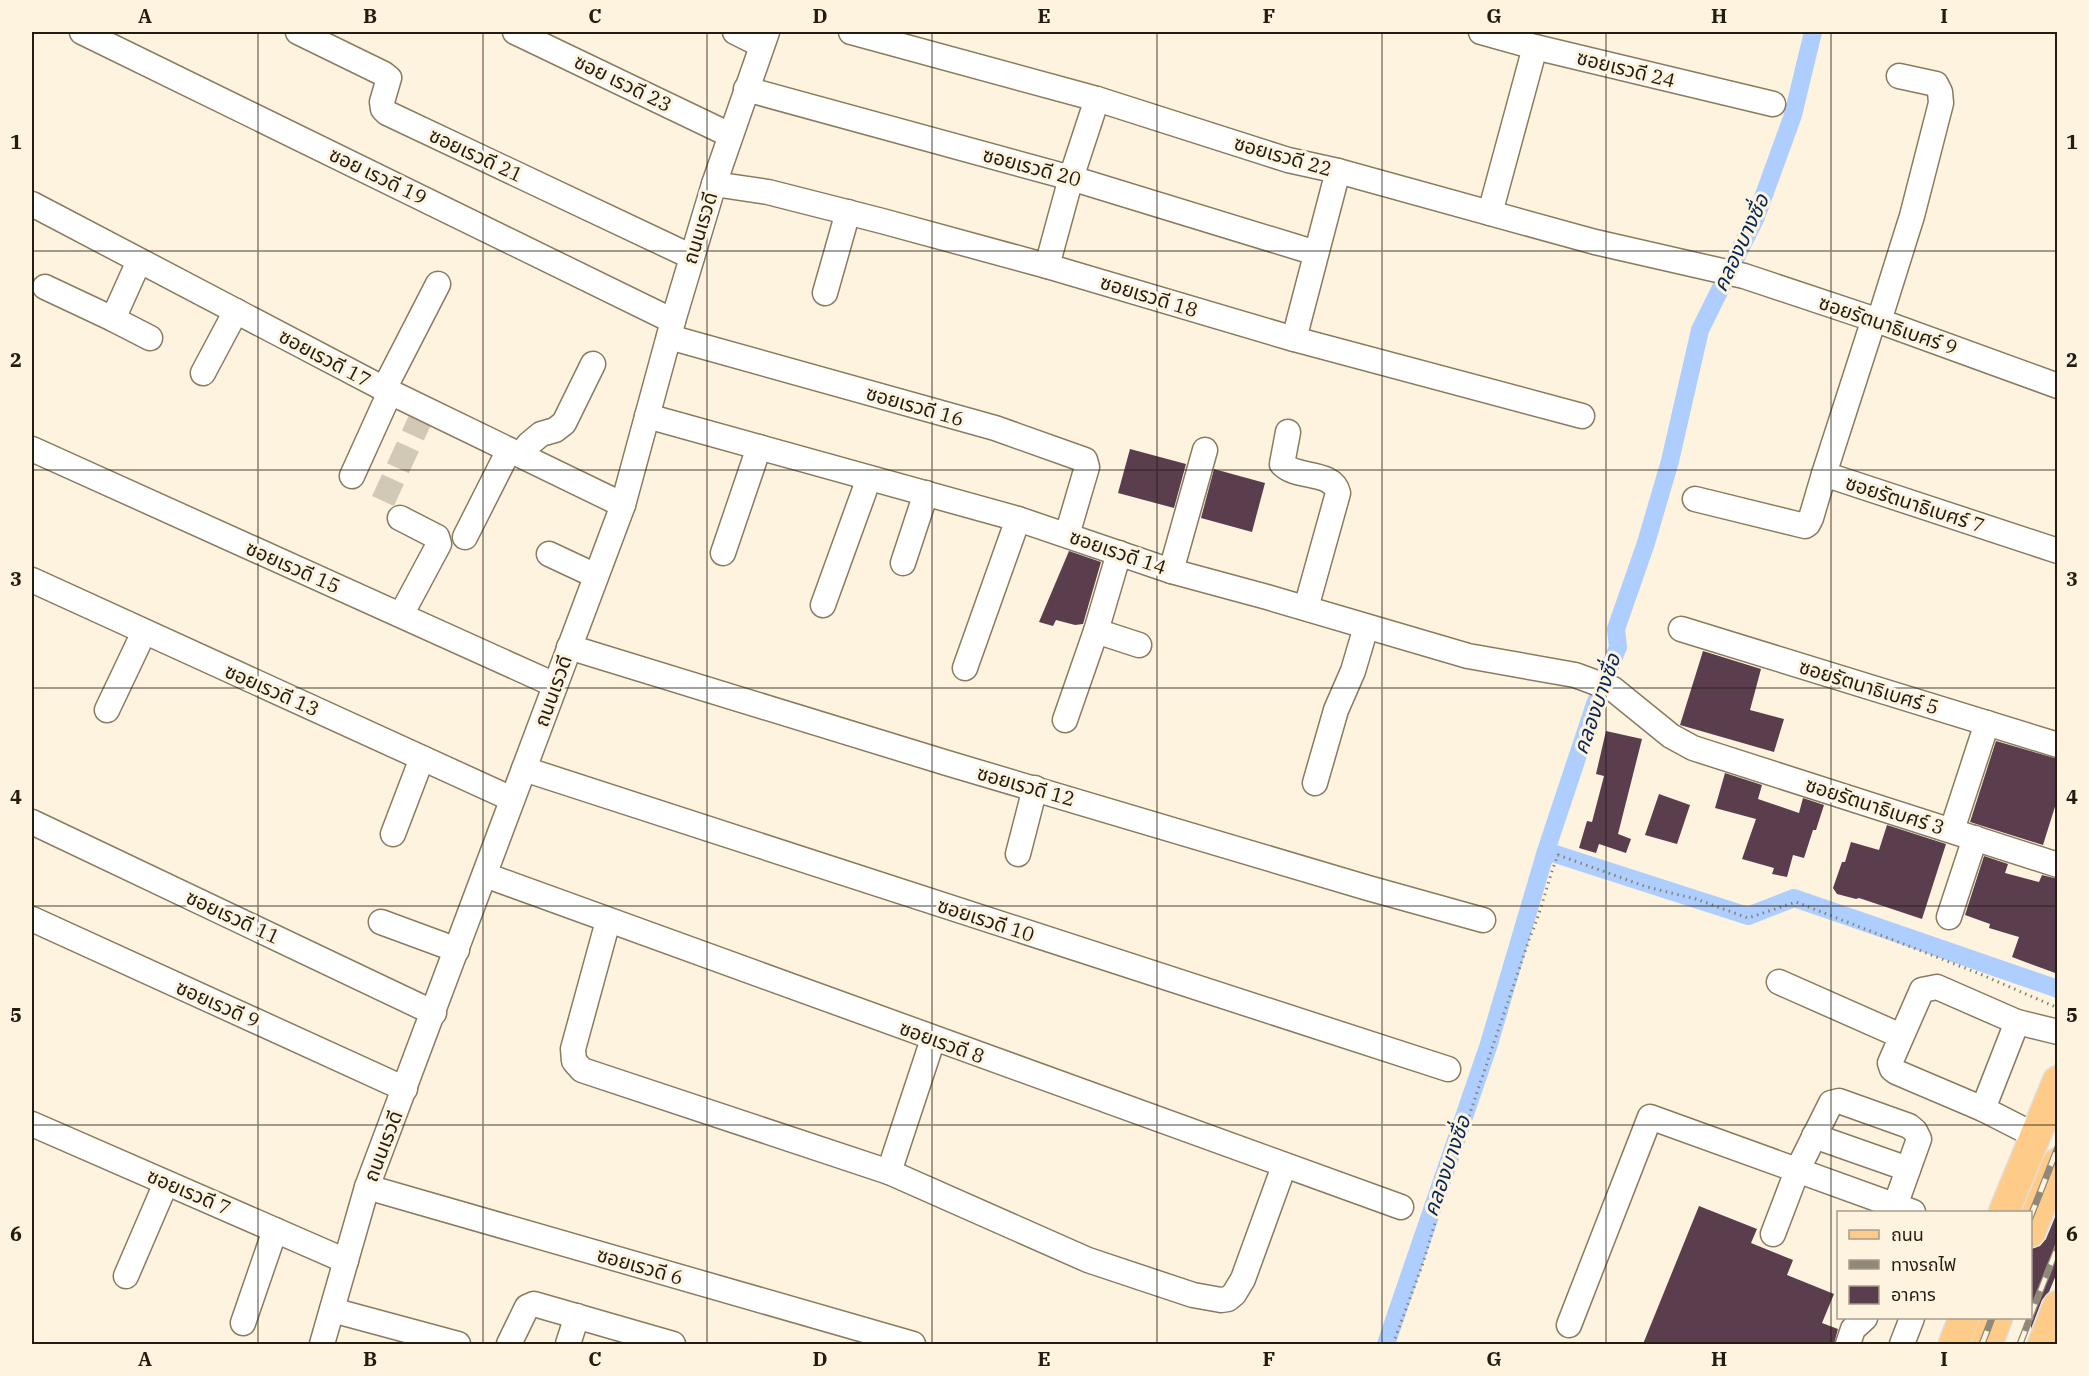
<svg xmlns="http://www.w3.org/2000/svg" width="2089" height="1376" viewBox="0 0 2089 1376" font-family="'IBM Plex Serif','Noto Sans Thai',serif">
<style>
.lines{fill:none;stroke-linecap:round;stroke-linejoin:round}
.canal{stroke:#adcefe;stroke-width:18}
.building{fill:#5a3e4e}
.minor-tunnel{stroke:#d1c8b6;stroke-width:24;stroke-dasharray:24 12;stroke-linecap:butt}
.minor-casing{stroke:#8a7b5e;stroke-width:27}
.major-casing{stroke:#e0dfde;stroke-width:33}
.path{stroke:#8a8373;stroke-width:3;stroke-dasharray:1.5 4.5;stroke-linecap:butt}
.minor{stroke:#fff;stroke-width:24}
.major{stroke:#fecb88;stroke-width:30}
.rail-casing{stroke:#908878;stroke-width:7}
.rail{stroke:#fdf3df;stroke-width:4.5;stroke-dasharray:14;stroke-linecap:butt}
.grid{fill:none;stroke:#231d11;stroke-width:1.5;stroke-opacity:0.55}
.labels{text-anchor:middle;stroke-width:6;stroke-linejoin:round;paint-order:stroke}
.street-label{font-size:20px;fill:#231d11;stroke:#fdf3df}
.water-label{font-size:21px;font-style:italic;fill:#022659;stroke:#fdf3df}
.neatline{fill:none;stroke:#231d11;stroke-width:2}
.grid-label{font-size:20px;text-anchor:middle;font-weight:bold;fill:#231d11}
</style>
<rect width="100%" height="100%" fill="#fdf3df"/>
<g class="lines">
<g class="canal">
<polyline points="1546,851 1748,916 1794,898 2058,989"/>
<polyline points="1386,1344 1489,1044 1546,851 1595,704 1618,647 1616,629 1646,543 1670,461 1700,330 1756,217 1793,115 1813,32"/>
</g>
</g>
<g class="building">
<polygon points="1130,449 1186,464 1174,508 1118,493"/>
<polygon points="1214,469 1265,483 1252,532 1201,518"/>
<polygon points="1069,551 1101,562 1083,624 1075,625 1056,620 1053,626 1039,622"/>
<polygon points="1703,651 1761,669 1750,710 1784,719 1774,752 1680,725"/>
<polygon points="1606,731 1642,739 1618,834 1631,839 1626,853 1599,844 1596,853 1579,848 1587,821 1592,822 1604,776 1596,774"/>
<polygon points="1996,741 2058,759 2058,797 2043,845 1970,822"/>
<polygon points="1725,773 1762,785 1758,799 1799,813 1803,798 1824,805 1816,830 1813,830 1804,858 1793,855 1787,877 1772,874 1774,868 1742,859 1756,819 1715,808"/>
<polygon points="1659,794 1690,805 1677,844 1645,835"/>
<polygon points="1887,825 1946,844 1922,919 1859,898 1856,899 1837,894 1833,888 1842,862 1845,862 1851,842 1879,850"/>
<polygon points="1984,856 2008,864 2005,873 2039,882 2042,875 2058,879 2058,974 2012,957 2019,937 1989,928 1990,924 1965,915"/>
<polygon points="1699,1206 1757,1229 1751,1243 1793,1260 1787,1275 1834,1294 1822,1323 1838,1329 1834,1344 1643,1344"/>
<polygon points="2058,1210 2058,1270 2049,1292 2042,1300 2031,1329 2031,1249 2040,1246 2046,1239"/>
</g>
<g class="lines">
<polyline class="minor-tunnel" points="383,501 425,409"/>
<g class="minor-casing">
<g id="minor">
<polyline points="82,32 673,321"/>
<polyline points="298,32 384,74 389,78 382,102 383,109 387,113 692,257"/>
<polyline points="515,32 730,135"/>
<polyline points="735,32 761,45"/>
<polyline points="851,32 1097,99 1288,160 1338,171 1595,242 1744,276 1879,321 2058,386"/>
<polyline points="1481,32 1535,47 1773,104"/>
<polyline points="746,89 1071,178 1316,253"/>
<polyline points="714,184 768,192 882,221 1047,266 1294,339 1582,416"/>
<polyline points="32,204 390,392 623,505"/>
<polyline points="1490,213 1535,47"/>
<polyline points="139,261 113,319 150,338"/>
<polyline points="1047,266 1071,178 1097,99"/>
<polyline points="45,287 113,319"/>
<polyline points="825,293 848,212"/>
<polyline points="1874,319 1824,474 2058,551"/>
<polyline points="1879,321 1912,216 1941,103 1940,92 1936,84 1899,76"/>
<polyline points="669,337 995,428 1085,460 1087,467 1067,535"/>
<polyline points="1294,339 1338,171"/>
<polyline points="203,373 236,311"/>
<polyline points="384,389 438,284"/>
<polyline points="647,416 1018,519 1171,571 1267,597 1468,656 1575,675 1613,689 1671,736 1693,748 2058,865"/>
<path d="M1288 432 1282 464C1296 479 1333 470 1338 493L1306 608"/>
<polyline points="32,449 555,685"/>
<polyline points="520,455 529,444 541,434 555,430 564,423 593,364"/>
<polyline points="352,476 390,392"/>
<polyline points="1695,499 1805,526 1808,524 1811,518 1824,474"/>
<polyline points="400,518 437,537 439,544 401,615"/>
<polyline points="465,537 509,450"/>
<polyline points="723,553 759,447"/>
<polyline points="549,554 596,576"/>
<polyline points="903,563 926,493"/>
<polyline points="1171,571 1205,450"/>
<polyline points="32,580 512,799"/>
<polyline points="823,605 869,478"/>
<polyline points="1681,629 2058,745"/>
<polyline points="1096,631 1139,645"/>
<polyline points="569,647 947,763 1368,888 1483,920"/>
<polyline points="965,668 1018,519"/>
<polyline points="107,710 144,632"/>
<polyline points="1065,720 1096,631 1119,553"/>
<polyline points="524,769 1448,1069"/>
<polyline points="1315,783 1336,710 1353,671 1366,627"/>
<polyline points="32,822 434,1013"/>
<polyline points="1952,830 1987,723"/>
<polyline points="393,834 422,758"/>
<polyline points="1018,854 1035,788"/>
<polyline points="485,875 1401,1207"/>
<polyline points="1949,917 1975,838"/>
<polyline points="32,919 405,1089"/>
<polyline points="608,921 573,1049 574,1061 582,1070 889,1172 1088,1260 1193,1295 1221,1300 1228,1299 1234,1294 1243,1279 1284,1166"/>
<polyline points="381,922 457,950"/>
<polyline points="1779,982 1901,1036"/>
<polyline points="1983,1109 2017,1022"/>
<polyline points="32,1124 346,1261"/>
<polyline points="1814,1136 1908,1169"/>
<polyline points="2036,1136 1983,1109 1896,1072 1892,1069 1890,1063 1922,990 1937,987 2017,1022 2058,1032"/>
<polyline points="889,1172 933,1039"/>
<polyline points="367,1187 913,1344"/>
<polyline points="1773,1234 1797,1171 1831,1103 1839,1101 1909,1126 1915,1131 1919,1139 1895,1206"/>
<polyline points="126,1276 166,1183"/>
<polyline points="332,1310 458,1344"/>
<polyline points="243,1323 275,1230"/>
<polyline points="1569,1325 1650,1117 1913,1212"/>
<polyline points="322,1344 367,1187 623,505 673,321 714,184 767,32"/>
<polyline points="509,1344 527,1307 534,1304 673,1344"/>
<polyline points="568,1344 577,1316"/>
<polyline points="1848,1344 1853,1329 1865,1318"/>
<polyline points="1902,1344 1912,1318"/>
</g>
</g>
<g class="major-casing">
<g id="major">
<polyline points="2004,1212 2058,1081"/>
<polyline points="2030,1232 2058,1163"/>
<polyline points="1954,1344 1964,1318"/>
<polyline points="1987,1344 1997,1318"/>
<polyline points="2043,1344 2058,1306"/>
</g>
</g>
<path class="path" d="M1393 1344 1423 1263 1453 1163 1530 937C1542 910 1547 882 1558 855L1647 887 1696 899 1748 918 1796 902 1980 974 2058 1008"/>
<use href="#minor" class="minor"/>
<use href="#major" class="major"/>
<g class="rail-casing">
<g id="rail">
<polyline points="2030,1218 2058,1147"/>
<polyline points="2030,1317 2058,1246"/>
<polyline points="1982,1344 1992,1318"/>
<polyline points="2020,1344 2030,1318"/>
</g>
</g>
<use href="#rail" class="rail"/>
</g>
<path class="grid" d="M258 32V1344M483 32V1344M707 32V1344M932 32V1344M1157 32V1344M1382 32V1344M1606 32V1344M1831 32V1344M32 251H2058M32 470H2058M32 688H2058M32 906H2058M32 1125H2058"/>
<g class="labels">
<g class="street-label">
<text transform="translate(1626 69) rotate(14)" y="7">ซอยเรวดี 24</text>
<text transform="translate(623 83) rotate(26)" y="7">ซอย เรวดี 23</text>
<text transform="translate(476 155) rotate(25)" y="7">ซอยเรวดี 21</text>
<text transform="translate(1283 156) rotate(16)" y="7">ซอยเรวดี 22</text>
<text transform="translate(1032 167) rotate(15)" y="7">ซอยเรวดี 20</text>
<text transform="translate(378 176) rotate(26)" y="7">ซอย เรวดี 19</text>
<text transform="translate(700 228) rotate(-73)" y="7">ถนนเรวดี</text>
<text transform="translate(1149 296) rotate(17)" y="7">ซอยเรวดี 18</text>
<text transform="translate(1888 325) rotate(19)" y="7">ซอยรัตนาธิเบศร์ 9</text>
<text transform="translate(325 358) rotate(28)" y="7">ซอยเรวดี 17</text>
<text transform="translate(915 406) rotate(16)" y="7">ซอยเรวดี 16</text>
<text transform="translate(1915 504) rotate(18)" y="7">ซอยรัตนาธิเบศร์ 7</text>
<text transform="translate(1118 552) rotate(19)" y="7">ซอยเรวดี 14</text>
<text transform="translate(293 567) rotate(24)" y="7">ซอยเรวดี 15</text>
<text transform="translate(1869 687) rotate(17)" y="7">ซอยรัตนาธิเบศร์ 5</text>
<text transform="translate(272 690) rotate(24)" y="7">ซอยเรวดี 13</text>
<text transform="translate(553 691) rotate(-70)" y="7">ถนนเรวดี</text>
<text transform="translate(1026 786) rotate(16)" y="7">ซอยเรวดี 12</text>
<text transform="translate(1875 806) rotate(18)" y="7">ซอยรัตนาธิเบศร์ 3</text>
<text transform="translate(233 917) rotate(25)" y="7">ซอยเรวดี 11</text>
<text transform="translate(986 920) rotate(18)" y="7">ซอยเรวดี 10</text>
<text transform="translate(218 1004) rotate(24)" y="7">ซอยเรวดี 9</text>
<text transform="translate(942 1042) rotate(20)" y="7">ซอยเรวดี 8</text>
<text transform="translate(383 1146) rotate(-69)" y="7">ถนนเรวดี</text>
<text transform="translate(189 1192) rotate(23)" y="7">ซอยเรวดี 7</text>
<text transform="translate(640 1266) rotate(16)" y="7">ซอยเรวดี 6</text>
</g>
<g class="water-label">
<text transform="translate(1741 243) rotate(-65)" y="7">คลองบางซื่อ</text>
<text transform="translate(1597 704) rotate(-71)" y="7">คลองบางซื่อ</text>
<text transform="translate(1447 1166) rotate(-71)" y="7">คลองบางซื่อ</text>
</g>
</g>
<rect width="2089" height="1376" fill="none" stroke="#fdf3df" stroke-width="66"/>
<rect x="1837" y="1211" width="195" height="108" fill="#fdf3df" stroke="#a69d8d" stroke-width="1.5"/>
<rect x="1849" y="1230" width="30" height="9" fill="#fecb88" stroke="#a69d8d" stroke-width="1.5"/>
<text x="1891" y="1241" font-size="18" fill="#231d11">ถนน</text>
<rect x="1849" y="1260" width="30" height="9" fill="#908878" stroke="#a69d8d" stroke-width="1.5"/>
<text x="1891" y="1271" font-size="18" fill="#231d11">ทางรถไฟ</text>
<rect x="1849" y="1286" width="30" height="18" fill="#5a3e4e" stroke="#a69d8d" stroke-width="1.5"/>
<text x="1891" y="1301" font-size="18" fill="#231d11">อาคาร</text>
<rect x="33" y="33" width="2023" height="1310" class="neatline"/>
<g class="grid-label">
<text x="145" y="23">A</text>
<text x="370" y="23">B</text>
<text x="595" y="23">C</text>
<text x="820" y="23">D</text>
<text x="1044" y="23">E</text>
<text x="1269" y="23">F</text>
<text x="1494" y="23">G</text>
<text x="1719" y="23">H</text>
<text x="1944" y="23">I</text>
<text x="16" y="149">1</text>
<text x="2072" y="149">1</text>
<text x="16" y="367">2</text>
<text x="2072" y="367">2</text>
<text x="16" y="586">3</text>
<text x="2072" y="586">3</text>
<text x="16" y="804">4</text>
<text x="2072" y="804">4</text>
<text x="16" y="1022">5</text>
<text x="2072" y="1022">5</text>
<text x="16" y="1241">6</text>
<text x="2072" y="1241">6</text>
<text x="145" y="1366">A</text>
<text x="370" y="1366">B</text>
<text x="595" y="1366">C</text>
<text x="820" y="1366">D</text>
<text x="1044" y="1366">E</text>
<text x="1269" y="1366">F</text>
<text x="1494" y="1366">G</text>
<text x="1719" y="1366">H</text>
<text x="1944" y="1366">I</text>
</g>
</svg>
